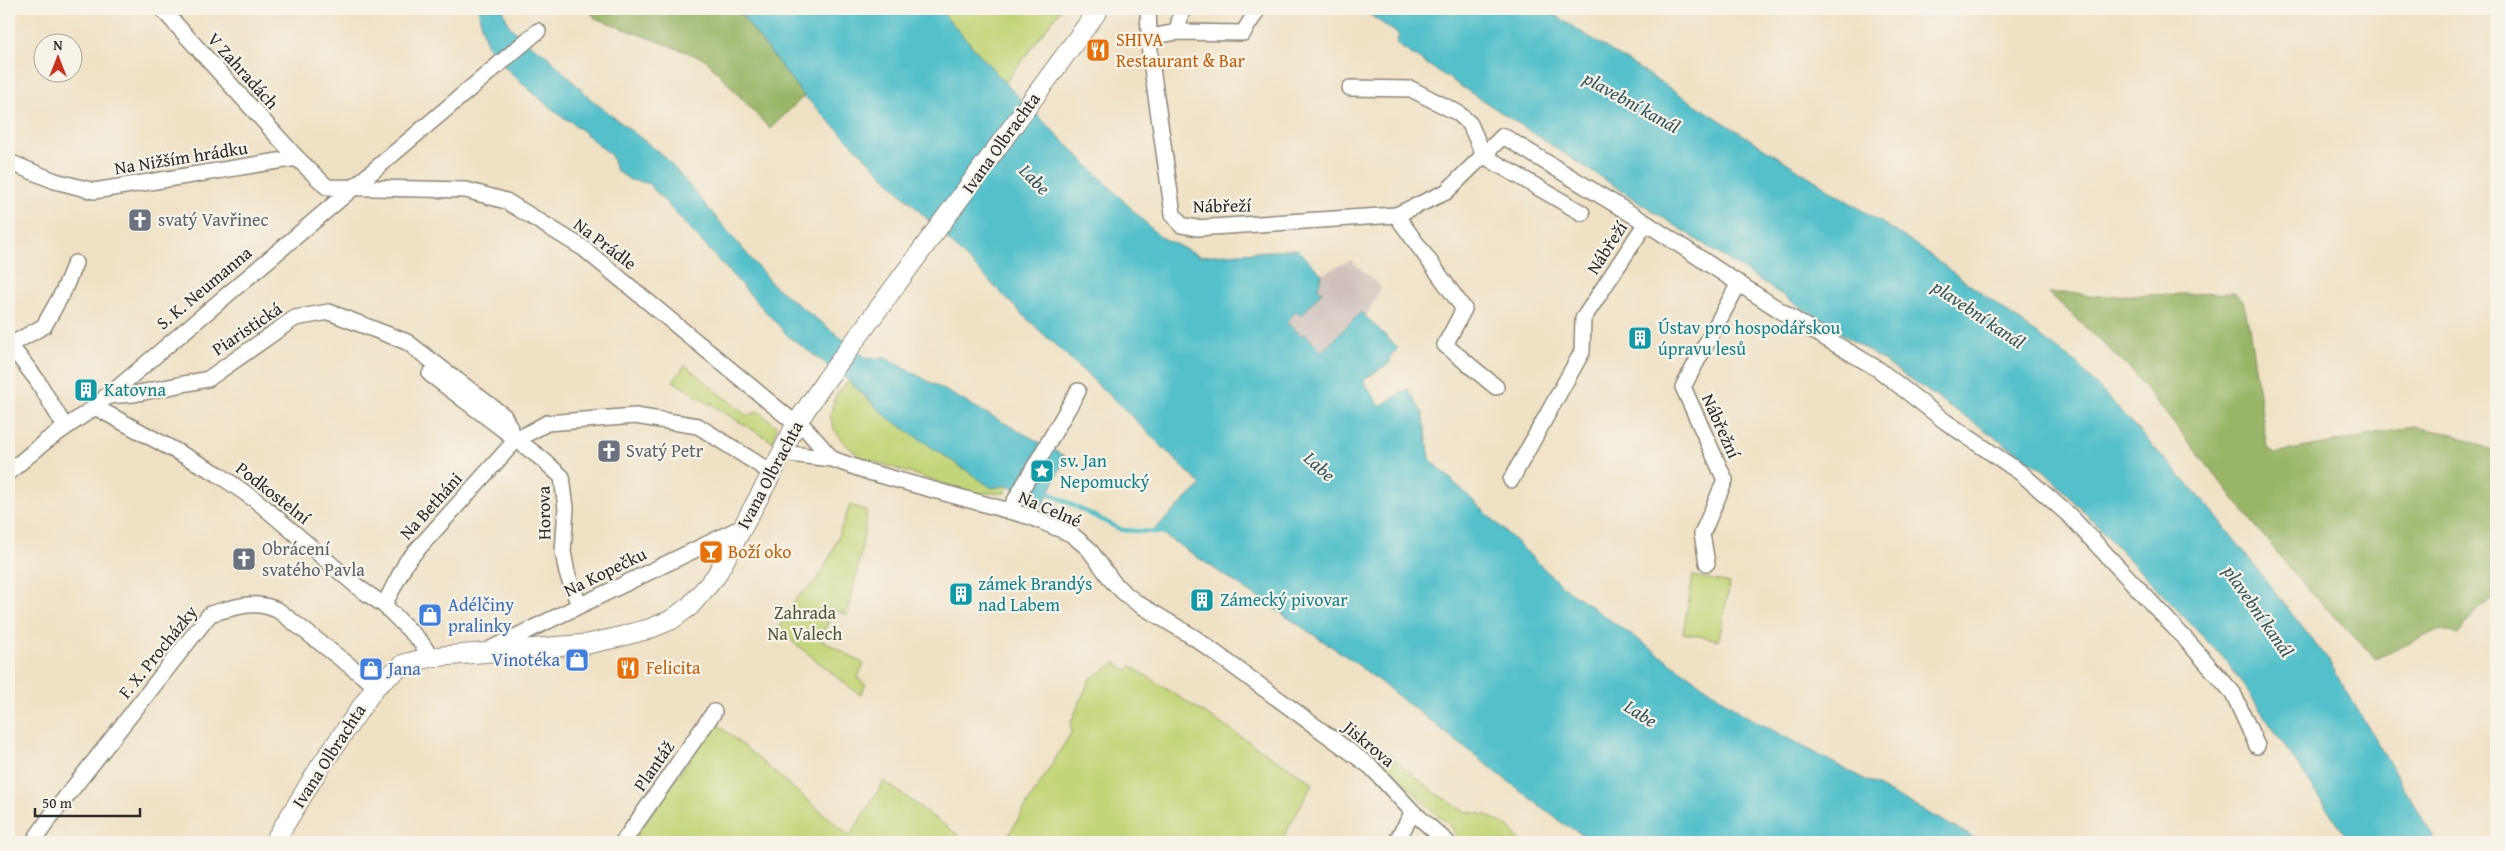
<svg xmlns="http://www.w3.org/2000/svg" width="2505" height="851" viewBox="0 0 2505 851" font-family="'Gentium Book Plus',serif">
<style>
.industrial{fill:#cfc0bb}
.green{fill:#c2d578;stroke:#768052}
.forest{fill:#99b668;stroke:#62704a}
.water{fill:#52c0ca;stroke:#3e767a}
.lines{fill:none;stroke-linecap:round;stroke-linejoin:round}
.stream{stroke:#52c0ca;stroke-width:4.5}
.minor-casing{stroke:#8d8678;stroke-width:18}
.major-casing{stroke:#8d8678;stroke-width:21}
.minor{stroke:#fff;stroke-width:15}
.major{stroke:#fff;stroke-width:19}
.labels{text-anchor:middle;stroke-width:4.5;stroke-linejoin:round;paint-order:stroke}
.food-label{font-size:18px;fill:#c56008;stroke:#f7f3e8;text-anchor:start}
.street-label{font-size:18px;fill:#2b2b2b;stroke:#f7f3e8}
.worship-label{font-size:18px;fill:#5b616d;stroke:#f7f3e8;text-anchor:start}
.culture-label{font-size:18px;fill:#0d838f;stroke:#f7f3e8;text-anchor:start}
.shop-label{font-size:18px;fill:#366cbe;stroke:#f7f3e8;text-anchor:start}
.park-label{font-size:18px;fill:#51563e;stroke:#f7f3e8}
.water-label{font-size:19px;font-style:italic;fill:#37585b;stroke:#f7f3e8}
</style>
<rect width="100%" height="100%" fill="#f7f3e8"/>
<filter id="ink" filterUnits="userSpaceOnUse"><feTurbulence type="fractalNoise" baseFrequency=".02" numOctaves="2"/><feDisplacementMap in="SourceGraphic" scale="10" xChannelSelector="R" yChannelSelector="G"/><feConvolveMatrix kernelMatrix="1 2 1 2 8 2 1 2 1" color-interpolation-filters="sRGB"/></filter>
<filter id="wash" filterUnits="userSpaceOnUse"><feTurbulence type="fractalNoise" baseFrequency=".0096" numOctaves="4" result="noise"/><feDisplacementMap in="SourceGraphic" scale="20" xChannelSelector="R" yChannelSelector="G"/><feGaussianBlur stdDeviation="1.12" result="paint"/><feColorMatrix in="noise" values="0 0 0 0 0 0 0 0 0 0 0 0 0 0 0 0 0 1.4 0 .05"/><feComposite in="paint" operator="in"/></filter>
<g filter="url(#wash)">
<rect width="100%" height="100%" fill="#efe1c4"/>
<polygon class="industrial" points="1351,260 1381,287 1366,317 1361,312 1322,353 1304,334 1302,336 1286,322 1297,310 1302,315 1322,291 1318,288 1320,275"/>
<g class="green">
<polygon points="939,9 1061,9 1005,83"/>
<polygon points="685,365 747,416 758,411 777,427 773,442 713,406 712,402 711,405 673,381"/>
<polygon points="848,381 887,417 1008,485 1005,493 973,493 860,457 843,442 834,429 830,416 836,395"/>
<polygon points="850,505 867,511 861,554 847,615 834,610 820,639 864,664 857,678 866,685 860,695 778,630 797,597 816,581 832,553"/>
<polygon points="1693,576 1730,583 1719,640 1683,633"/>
<polygon points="1115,663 1128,671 1131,666 1313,783 1281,842 1004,842 1071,733 1071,722 1090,679"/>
<polygon points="715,722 850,836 884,781 968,842 632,842"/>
<polygon points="1377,745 1434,792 1464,811 1486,815 1509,827 1521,842 1460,842 1451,826 1429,808 1373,751"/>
</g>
<g class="forest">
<polygon points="589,9 737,9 804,96 770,129 705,59 595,18"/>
<polygon points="2049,293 2078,293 2089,296 2234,293 2243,300 2249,327 2267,448 2274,453 2414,427 2453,434 2496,452 2496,598 2478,608 2458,635 2440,629 2376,659 2298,579 2130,369"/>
</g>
<g class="water">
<path d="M478 9H503L508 24 521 38 545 54 593 101 665 157 774 286 867 358H886L1066 457 1042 507 1008 485 992 488 887 417 848 380 788 336 648 183 630 180 616 170 611 155 570 121C559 118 495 60 490 50 483 37 481 22 478 9Z"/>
<polygon points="737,9 939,9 1005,83 1159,236 1199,256 1297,249 1322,274 1318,288 1322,291 1302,315 1297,311 1286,322 1302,336 1304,333 1322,352 1361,312 1398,348 1389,358 1391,362 1363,380 1380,406 1408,389 1423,414 1430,459 1562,586 1746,716 1982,842 1596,842 1562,823 1353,661 1155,529 1201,485 1122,407 1022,314 804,96"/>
<polygon points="1362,9 1409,9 1412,11 1415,9 1545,9 1912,242 2076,363 2209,507 2330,663 2436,842 2350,842 2229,664 2045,471 1873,354 1396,44 1399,35"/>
</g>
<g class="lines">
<polyline class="stream" points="1045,491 1122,530 1168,533"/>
</g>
</g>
<g filter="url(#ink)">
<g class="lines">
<g class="minor-casing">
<g id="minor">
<polyline points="162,9 297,158 327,187 466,190 506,201 583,248 796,424 806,429 832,459"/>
<polyline points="1148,9 1150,54 1173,214 1181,225 1197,228 1396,215 1446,192 1503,136 1646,223 1798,322 1878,369 1946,422 2021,473 2071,517 2188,642 2233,693 2257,746"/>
<polyline points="1177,32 1182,9"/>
<polyline points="1150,37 1177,32 1243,33 1258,9"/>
<polyline points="1350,88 1411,89 1458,113 1470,124 1484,156 1582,213"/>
<polyline points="9,162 55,181 94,191 297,158"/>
<polyline points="1396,215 1464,309 1445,345 1496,387"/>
<polyline points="10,345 44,326 63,292 75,263"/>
<polyline points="10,345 37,380 65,427"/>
<polyline points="430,374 542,459 562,477 566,508 563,552 567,573 579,605"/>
<polyline points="106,396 134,394 208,379 295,318 329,312 407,342 504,416 516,440"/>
<polyline points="95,407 218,474 258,502 359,588 384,605 420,641 431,657"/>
<polyline points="782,453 832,459 869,472 1031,517 1071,534 1088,548 1113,582 1123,592 1137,603 1195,638 1371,767 1413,812 1447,842"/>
<polyline points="9,472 46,441 95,407 538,31"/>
<polyline points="1511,480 1582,352 1583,319 1646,223"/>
<polyline points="1009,511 1078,391"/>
<polyline points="1707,563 1702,534 1725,480 1683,387 1739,283"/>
<polyline points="384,605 407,561 516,440 547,423 635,416 698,426 772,473"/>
<polyline points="488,650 742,527"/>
<path d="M33 842 51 816 210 614C235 607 255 599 279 611L376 686"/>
<polyline points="623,842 714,712"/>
<polyline points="1396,842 1413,812"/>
</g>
</g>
<g class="major-casing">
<polyline id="major" points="274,842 320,767 376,686 404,664 431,657 588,644 615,638 649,629 671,620 690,606 716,576 772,473 796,424 826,380 1099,9"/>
</g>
<use href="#minor" class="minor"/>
<use href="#major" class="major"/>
</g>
</g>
<defs>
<g id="restaurant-square" transform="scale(1.25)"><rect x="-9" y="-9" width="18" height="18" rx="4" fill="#e8710a" stroke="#f7f3e8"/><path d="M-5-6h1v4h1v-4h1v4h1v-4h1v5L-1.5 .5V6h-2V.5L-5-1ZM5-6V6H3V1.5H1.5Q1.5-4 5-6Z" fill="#fff"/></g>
<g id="church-square" transform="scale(1.25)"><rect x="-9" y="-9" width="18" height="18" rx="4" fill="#6b7280" stroke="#f7f3e8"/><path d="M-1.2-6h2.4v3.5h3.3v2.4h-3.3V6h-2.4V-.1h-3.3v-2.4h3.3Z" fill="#fff"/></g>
<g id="building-square" transform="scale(1.25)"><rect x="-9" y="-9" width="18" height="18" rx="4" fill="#0f9aa8" stroke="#f7f3e8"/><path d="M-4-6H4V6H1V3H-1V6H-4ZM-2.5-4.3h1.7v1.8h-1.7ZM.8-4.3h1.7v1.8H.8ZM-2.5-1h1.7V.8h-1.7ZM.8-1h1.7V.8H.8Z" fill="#fff"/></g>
<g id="sight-square" transform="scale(1.25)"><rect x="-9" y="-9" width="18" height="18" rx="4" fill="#0f9aa8" stroke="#f7f3e8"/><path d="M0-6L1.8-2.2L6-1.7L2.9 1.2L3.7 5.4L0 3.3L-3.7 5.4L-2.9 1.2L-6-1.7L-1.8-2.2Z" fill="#fff"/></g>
<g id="bar-square" transform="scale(1.25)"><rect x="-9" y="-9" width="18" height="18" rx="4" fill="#e8710a" stroke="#f7f3e8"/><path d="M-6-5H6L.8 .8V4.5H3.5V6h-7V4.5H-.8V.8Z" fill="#fff"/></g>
<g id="shop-square" transform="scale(1.25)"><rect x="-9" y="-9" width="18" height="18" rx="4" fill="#3f7fe0" stroke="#f7f3e8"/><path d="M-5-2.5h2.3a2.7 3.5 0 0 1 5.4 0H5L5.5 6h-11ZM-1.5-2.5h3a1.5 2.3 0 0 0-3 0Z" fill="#fff"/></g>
</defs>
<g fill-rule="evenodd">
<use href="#restaurant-square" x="1098" y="50"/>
<use href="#church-square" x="140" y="220"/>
<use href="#building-square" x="1640" y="338"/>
<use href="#building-square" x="86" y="390"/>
<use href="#church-square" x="609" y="451"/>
<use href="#sight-square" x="1042" y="471"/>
<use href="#bar-square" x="711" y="552"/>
<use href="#church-square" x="244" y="559"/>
<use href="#building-square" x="961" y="594"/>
<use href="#building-square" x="1202" y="600"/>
<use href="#shop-square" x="430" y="615"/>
<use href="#shop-square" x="577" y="660"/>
<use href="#restaurant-square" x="628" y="668"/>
<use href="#shop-square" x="371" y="669"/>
</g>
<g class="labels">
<g class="food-label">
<text x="1116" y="46">SHIVA<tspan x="1116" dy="21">Restaurant &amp; Bar</tspan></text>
<text x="728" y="558">Boží oko</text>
<text x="646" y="674">Felicita</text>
</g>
<g class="street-label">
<text transform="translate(243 71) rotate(48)" y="6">V Zahradách</text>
<text transform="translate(1001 143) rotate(-54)" y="6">Ivana Olbrachta</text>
<text transform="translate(181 158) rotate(-9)" y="6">Na Nižším hrádku</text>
<text transform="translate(1222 206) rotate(-1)" y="6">Nábřeží</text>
<text transform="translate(605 244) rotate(37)" y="6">Na Prádle</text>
<text transform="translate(1607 248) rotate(-57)" y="6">Nábřeží</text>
<text transform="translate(204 288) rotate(-40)" y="6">S. K. Neumanna</text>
<text transform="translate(247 329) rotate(-34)" y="6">Piaristická</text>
<text transform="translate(1721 426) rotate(66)" y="6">Nábřežní</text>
<text transform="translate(770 475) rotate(-62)" y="6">Ivana Olbrachta</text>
<text transform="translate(273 493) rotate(38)" y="6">Podkostelní</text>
<text transform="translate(431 506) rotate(-48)" y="6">Na Betháni</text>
<text transform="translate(1050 509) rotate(23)" y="6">Na Celné</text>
<text transform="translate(544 513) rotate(-91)" y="6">Horova</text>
<text transform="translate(605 572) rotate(-26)" y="6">Na Kopečku</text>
<text transform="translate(158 652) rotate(-51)" y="6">F. X. Procházky</text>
<text transform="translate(1369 744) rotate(40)" y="6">Jiskrova</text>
<text transform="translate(329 756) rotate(-57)" y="6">Ivana Olbrachta</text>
<text transform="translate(654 766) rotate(-55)" y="6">Plantáž</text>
</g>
<g class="worship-label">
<text x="158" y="226">svatý Vavřinec</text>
<text x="626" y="457">Svatý Petr</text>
<text x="262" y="555">Obrácení<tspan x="262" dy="21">svatého Pavla</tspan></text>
</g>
<g class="culture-label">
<text x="1658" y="334">Ústav pro hospodářskou<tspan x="1658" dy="21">úpravu lesů</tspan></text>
<text x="104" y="396">Katovna</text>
<text x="1060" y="467">sv. Jan<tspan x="1060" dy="21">Nepomucký</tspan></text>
<text x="978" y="590">zámek Brandýs<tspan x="978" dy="21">nad Labem</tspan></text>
<text x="1220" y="606">Zámecký pivovar</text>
</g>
<g class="shop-label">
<text x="448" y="611">Adélčiny<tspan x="448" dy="21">pralinky</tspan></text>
<text x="560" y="666" text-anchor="end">Vinotéka</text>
<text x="388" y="675">Jana</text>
</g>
<g class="park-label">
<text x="805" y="619">Zahrada<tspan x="805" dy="21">Na Valech</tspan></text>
</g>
<g class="water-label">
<text transform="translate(1632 102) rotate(29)" y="7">plavební kanál</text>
<text transform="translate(1035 179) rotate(45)" y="7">Labe</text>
<text transform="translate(1979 314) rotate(34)" y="7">plavební kanál</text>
<text transform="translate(1320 466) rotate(42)" y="7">Labe</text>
<text transform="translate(2259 611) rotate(55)" y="7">plavební kanál</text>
<text transform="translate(1641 713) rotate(32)" y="7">Labe</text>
</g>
</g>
<rect width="2505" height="851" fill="none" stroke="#f7f3e8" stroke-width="30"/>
<g transform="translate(58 58)"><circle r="24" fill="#f7f3e8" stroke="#a5a39c"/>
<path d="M0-4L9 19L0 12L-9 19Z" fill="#c8321e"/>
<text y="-8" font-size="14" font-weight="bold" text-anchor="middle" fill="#2b2b2b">N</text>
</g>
<path d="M35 808v8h105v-8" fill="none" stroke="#2b2b2b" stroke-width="2.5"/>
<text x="42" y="808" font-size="15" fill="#2b2b2b" stroke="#f7f3e8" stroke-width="4" paint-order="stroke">50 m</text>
</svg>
